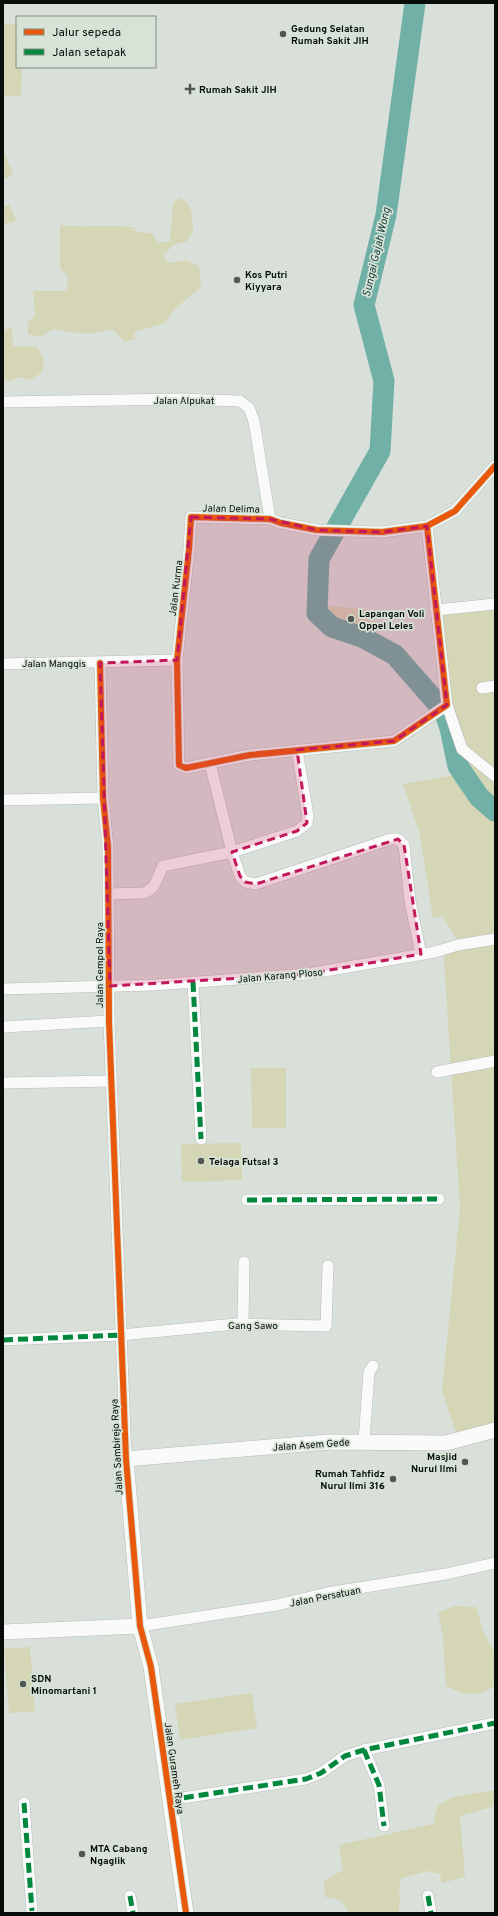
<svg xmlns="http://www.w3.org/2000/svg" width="498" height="1916" viewBox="0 0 498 1916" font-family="Overpass,sans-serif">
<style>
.green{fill:#d4d6b5}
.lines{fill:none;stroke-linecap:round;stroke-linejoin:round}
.river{stroke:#70b0a6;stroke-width:21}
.street-casing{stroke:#b7bcb7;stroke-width:12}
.secondary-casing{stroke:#b7bcb7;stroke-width:16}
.street{stroke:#f9faf9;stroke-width:11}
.secondary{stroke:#f9faf9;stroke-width:15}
.quiet{stroke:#00873e;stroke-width:5;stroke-dasharray:10 5;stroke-linecap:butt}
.cycleway-casing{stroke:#d6e3d6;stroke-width:8}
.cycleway{stroke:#e8590c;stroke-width:6}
.marked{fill:#c2185b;fill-opacity:0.2;stroke:#c2185b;stroke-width:3;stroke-dasharray:8 5;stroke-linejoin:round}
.poi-dot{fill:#525752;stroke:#d6e3d6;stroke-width:1.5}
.labels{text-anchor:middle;stroke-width:3.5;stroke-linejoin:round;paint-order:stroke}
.poi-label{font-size:10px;font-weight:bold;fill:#090d09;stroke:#d6e3d6;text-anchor:start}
.street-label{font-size:10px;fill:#090d09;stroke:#d6e3d6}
.water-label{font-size:11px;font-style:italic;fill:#123b36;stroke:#d6e3d6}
</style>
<rect width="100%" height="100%" fill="#d9e0d9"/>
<g class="green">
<polygon points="3,24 17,24 17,67 22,67 21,96 3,96"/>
<polygon points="3,154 5,154 13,175 3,179"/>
<path d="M179 198 188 203 192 213 193 231 187 241 173 245 163 256 169 263 186 260 199 266 201 287 176 308 165 323 134 332 135 339 125 342 112 329C92 335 75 334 54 329L40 337 28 334V323L35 315 33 291H67L68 276 60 268V225C86 228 111 224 137 228L131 230 153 234 157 243 170 241 173 203Z"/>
<polygon points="10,205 16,221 3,224 3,206"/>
<polygon points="12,328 13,346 37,347 44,359 42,372 31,380 18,377 12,381 3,380 3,330"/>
<polygon points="323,605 375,611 374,636 333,624 322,614"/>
<polygon points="495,607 495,926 487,929 495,927 495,1430 459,1441 442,1391 460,1208 443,944 457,939 442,916 433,918 420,835 403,784 460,774 458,766 464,771 450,706 438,613"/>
<polygon points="251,1068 286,1068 286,1128 252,1128"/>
<polygon points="241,1143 242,1180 182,1182 181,1144"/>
<path d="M455 1606 476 1607 483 1631 494 1652 495 1686C474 1698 467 1696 446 1686L443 1636 438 1612Z"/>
<polygon points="30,1647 35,1711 9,1713 4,1649"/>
<polygon points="252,1693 257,1728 180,1740 175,1704"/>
<path d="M495 1790V1806L460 1816 465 1877 442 1883 440 1874 428 1871 401 1878C397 1889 402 1901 398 1913H350L340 1900 325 1897 324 1881 343 1870 339 1845 433 1824 438 1805 453 1797Z"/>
</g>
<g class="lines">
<polyline class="river" points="415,3 386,215 364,305 384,381 380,451 319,559 317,613 332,627 362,637 395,655 444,711 450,728 458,766 479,797 495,811"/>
<g class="street-casing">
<g id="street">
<polyline points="3,402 178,399 240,401 249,408 254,421 270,519"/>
<polyline points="427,526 447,705 394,741 250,755 186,768 179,765 177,660 189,549 191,517 270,519 281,523 317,530 382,532 427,526 455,511 495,466"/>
<polyline points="436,610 495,604"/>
<polyline points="100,663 103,798 108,847 109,1021 126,1459"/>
<polyline points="3,664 177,660"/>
<polyline points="482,688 495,686"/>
<polyline points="447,705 462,749 495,776"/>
<polyline points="210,763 232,852 297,831 307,823 308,816 297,750"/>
<polyline points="3,800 103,798"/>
<polyline points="108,894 143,893 148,891 154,886 163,866 232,852 240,876 245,882 256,884 391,839 398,839 404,845 410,901 421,954"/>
<polyline points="193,982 201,1139"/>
<polyline points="3,989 154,985 307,974 435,952 458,945 495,939"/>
<polyline points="3,1027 109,1021"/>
<polyline points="437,1072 495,1061"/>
<polyline points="3,1083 111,1081"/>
<polyline points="247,1200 439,1199"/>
<polyline points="243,1324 244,1262"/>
<polyline points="3,1340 121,1335 235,1324 326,1326 328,1266"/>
<polyline points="364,1441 369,1372 373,1366"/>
<polyline points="140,1626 277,1605 327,1593 446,1574 495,1563"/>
<polyline points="364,1750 379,1785 384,1826"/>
<polyline points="169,1800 306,1779 321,1773 345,1756 364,1750 495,1723"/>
<polyline points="24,1803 32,1911"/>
<polyline points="130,1896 133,1913"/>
<polyline points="428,1896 431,1913"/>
</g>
</g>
<g class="secondary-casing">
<g id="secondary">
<polyline points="3,1632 140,1626"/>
<polyline points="186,1913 151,1667 140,1626 126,1459 327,1442 446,1443 495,1430"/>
</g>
</g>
<use href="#street" class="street"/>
<use href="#secondary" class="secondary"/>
<g class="quiet">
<polyline points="193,982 201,1139"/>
<polyline points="247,1200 439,1199"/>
<polyline points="3,1340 121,1335"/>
<polyline points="364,1750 379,1785 384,1826"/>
<polyline points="169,1800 306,1779 321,1773 345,1756 364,1750 495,1723"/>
<polyline points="24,1803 32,1911"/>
<polyline points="130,1896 133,1913"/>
<polyline points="428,1896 431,1913"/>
</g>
<g class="cycleway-casing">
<g id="cycleway">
<polyline points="427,526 447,705 394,741 250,755 186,768 179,765 177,660 189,549 191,517 270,519 281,523 317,530 382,532 427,526 455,511 495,466"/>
<polyline points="100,663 103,798 108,847 109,1021 126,1459 140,1626 151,1667 186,1913"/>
</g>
</g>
<use href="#cycleway" class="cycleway"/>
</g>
<path class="marked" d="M191 517 270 519 317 530 382 532 427 526 447 705 394 741 297 750 307 823 297 831 232 852 240 876 245 882 256 884 398 839 404 845 421 954 307 974 110 986 100 663 177 660Z"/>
<g class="poi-dot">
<circle cx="283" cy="34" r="4"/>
<path d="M188 83h4v4h4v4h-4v4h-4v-4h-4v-4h4z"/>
<circle cx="237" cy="280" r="4"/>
<circle cx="351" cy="619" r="4"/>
<circle cx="201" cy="1161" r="4"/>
<circle cx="465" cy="1462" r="4"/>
<circle cx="393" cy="1479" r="4"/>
<circle cx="23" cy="1684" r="4"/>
<circle cx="82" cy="1854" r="4"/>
</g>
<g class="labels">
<g class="poi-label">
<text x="291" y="32">Gedung Selatan<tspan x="291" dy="12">Rumah Sakit JIH</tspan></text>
<text x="199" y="93">Rumah Sakit JIH</text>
<text x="245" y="278">Kos Putri<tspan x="245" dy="12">Kiyyara</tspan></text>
<text x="359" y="617">Lapangan Voli<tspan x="359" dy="12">Oppel Leles</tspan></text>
<text x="209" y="1165">Telaga Futsal 3</text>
<text x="457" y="1460" text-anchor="end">Masjid<tspan x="457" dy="12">Nurul Ilmi</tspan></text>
<text x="385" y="1477" text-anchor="end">Rumah Tahfidz<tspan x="385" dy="12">Nurul Ilmi 316</tspan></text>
<text x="31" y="1682">SDN<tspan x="31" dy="12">Minomartani 1</tspan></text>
<text x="90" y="1852">MTA Cabang<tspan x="90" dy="12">Ngaglik</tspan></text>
</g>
<g class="street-label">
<text x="184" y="404">Jalan Alpukat</text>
<text transform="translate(231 508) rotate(1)" y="4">Jalan Delima</text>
<text transform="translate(175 588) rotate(-83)" y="4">Jalan Kurma</text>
<text x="54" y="667">Jalan Manggis</text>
<text transform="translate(99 965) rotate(-90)" y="4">Jalan Gempol Raya</text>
<text transform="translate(280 975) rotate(-5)" y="4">Jalan Karang Ploso</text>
<text x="253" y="1329">Gang Sawo</text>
<text transform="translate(311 1444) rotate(-4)" y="4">Jalan Asem Gede</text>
<text transform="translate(116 1447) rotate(-93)" y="4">Jalan Sambirejo Raya</text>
<text transform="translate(325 1596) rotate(-11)" y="4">Jalan Persatuan</text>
<text transform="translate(175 1768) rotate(82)" y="4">Jalan Gurameh Raya</text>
</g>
<g class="water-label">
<text transform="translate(376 252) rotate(-77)" y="4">Sungai Gajah Wong</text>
</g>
</g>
<rect width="498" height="1916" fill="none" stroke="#090d09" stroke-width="8"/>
<rect x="16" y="16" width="140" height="52" fill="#d6e3d6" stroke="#848d84"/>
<rect x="24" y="29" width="20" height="6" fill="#e8590c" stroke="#848d84"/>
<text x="52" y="36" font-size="12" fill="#090d09">Jalur sepeda</text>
<rect x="24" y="49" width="20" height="6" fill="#00873e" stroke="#848d84"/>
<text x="52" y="56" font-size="12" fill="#090d09">Jalan setapak</text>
</svg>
